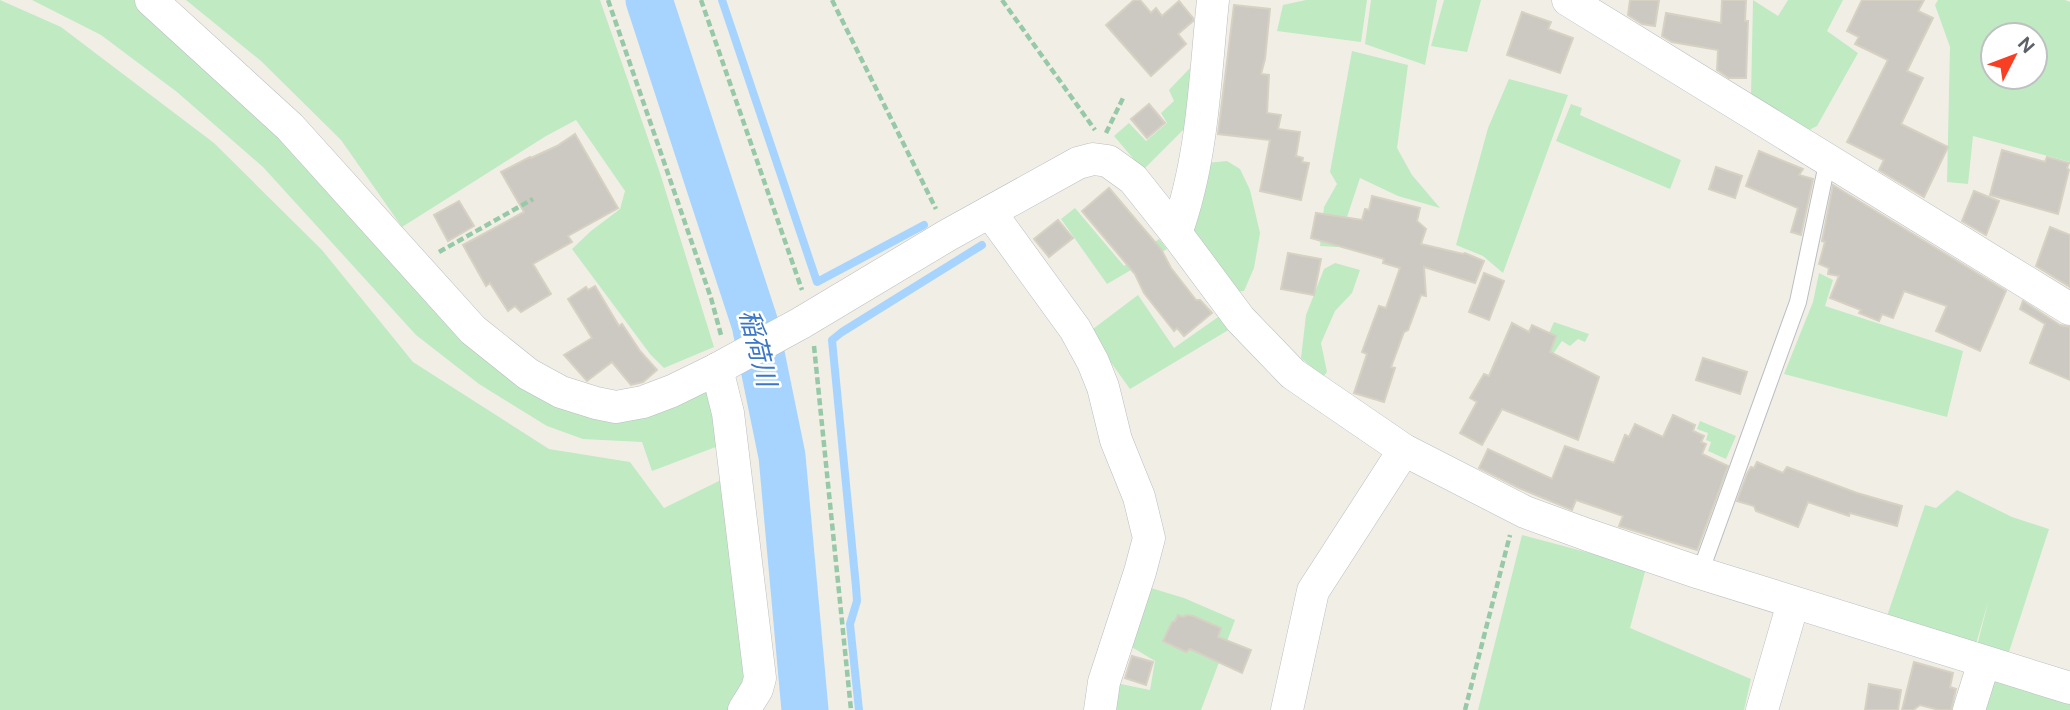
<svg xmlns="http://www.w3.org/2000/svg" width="2070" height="710" viewBox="0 0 2070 710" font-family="'DM Sans','Noto Sans JP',sans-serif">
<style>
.green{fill:#c0eac2;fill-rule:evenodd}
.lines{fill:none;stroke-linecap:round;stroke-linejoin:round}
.stream{stroke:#a7d4ff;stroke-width:8}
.river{stroke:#a7d4ff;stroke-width:47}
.building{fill:#ccc9c2;stroke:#d6d1c3;stroke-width:2}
.service-casing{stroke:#babdc2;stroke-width:18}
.minor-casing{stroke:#babdc2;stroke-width:33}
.path{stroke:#97c9a9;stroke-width:4.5;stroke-dasharray:7 3.5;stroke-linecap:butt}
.service{stroke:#fff;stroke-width:16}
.minor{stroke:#fff;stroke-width:32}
.labels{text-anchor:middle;stroke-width:5;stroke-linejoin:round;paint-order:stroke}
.water-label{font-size:26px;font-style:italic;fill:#3b77c6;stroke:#fff}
</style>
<rect width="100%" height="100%" fill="#f1efe5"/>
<g class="green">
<polygon points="0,0 61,27 214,143 322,250 413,362 549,449 630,462 664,508 723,479 749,670 730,710 0,710"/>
<polygon points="32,0 134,0 277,130 539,396 705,389 712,394 721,445 652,471 642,442 583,439 547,426 479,384 416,335 263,167 177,92 101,35"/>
<polygon points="186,0 600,0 660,173 714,347 664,368 650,354 572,249 591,231 620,209 625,191 576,120 546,136 402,227 341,140 261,61"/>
<polygon points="1306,0 1367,0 1361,42 1277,31 1283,5"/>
<polygon points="1371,0 1437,0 1425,65 1365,44"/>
<polygon points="1444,0 1481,0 1467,52 1431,46"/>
<polygon points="1753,0 1778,16 1788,0 1843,0 1827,31 1858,53 1817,126 1807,131 1751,95"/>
<path d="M1938 0H2065L2070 2V162L1973 136 1968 184 1947 182 1950 47 1935 5ZM1993 35H2035V77H1993Z"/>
<polygon points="1352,51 1408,65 1397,148 1412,175 1440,208 1398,196 1360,178 1337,247 1320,246 1324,207 1337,184 1330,172"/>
<polygon points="1190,68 1187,126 1143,170 1114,136 1129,123 1146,141 1167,123 1161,113 1174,101 1169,90"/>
<polygon points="1509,79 1568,95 1503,273 1483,256 1456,245 1488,128"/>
<polygon points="1571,104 1582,108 1580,115 1681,160 1670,189 1556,141"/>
<polygon points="1227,161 1240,169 1250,190 1260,233 1254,268 1244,291 1234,292 1193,234 1206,163"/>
<polygon points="1075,208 1124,266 1159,239 1167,249 1107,284 1061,219"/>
<polygon points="1335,263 1360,270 1352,293 1335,311 1321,343 1327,372 1323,377 1301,358 1306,315 1324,269"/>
<polygon points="1819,273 1833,280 1825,306 1963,351 1947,417 1784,374 1813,302"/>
<polygon points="1138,295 1174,348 1221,315 1230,329 1130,389 1089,332"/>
<polygon points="1554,322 1589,334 1585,342 1578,339 1570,346 1562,341 1553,354 1542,349"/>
<polygon points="1700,421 1736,436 1726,459 1708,451 1711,442 1706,440 1708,433 1697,429"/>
<polygon points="1957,490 2012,517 2049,529 2008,655 1977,646 1989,599 1976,644 1887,616 1925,505 1936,508"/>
<polygon points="1522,535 1646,568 1630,628 1751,679 1744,710 1478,710"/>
<polygon points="1151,588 1184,598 1235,620 1201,710 1111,710 1116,683 1150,690 1155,661 1130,646"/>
<polygon points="1986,673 2070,699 2070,710 1980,710"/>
</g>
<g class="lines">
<g class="stream">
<polyline points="722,0 817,282 924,225"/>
<polyline points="859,710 850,624 857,601 856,587 832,340 842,332 982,245"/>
</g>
<polyline class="river" points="649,0 755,324 782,456 805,710"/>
</g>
<g class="building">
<polygon points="1134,0 1140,0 1151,13 1156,8 1162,16 1179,1 1193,18 1193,21 1178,34 1186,44 1151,76 1106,25"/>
<polygon points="1630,0 1659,0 1655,26 1642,24 1628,15"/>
<polygon points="1722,0 1746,0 1745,21 1748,21 1746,78 1729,78 1717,70 1718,50 1672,42 1662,36 1666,13 1721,23"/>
<polygon points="1862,0 1924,0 1918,11 1933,18 1907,71 1923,78 1901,124 1948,147 1924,197 1879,170 1884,160 1847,142 1888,60 1855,44 1859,37 1847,31"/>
<polygon points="1234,5 1270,9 1265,59 1261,74 1269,75 1267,113 1281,115 1278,129 1300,132 1296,156 1303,158 1302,162 1309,163 1301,200 1260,191 1270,140 1218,134"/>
<polygon points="1522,12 1551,22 1548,29 1573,38 1560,73 1507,55"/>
<polygon points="1149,104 1165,123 1147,138 1131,119"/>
<polygon points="575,134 618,208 568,236 572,242 533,264 551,294 521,312 515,306 508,311 490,283 486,286 463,245 524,212 501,172 530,157 531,158 557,146"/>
<polygon points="2002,150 2045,162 2047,157 2069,163 2067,168 2069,170 2058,214 1990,195"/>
<polygon points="1759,151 1803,169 1799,175 1813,179 1801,235 1791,232 1798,208 1746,186"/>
<polygon points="1716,167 1742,176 1735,198 1709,189"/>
<polygon points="1833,185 2006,291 1980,351 1936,331 1947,306 1904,291 1893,318 1882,314 1879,321 1859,313 1861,310 1830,298 1839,276 1828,274 1829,268 1819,264 1825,242 1822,241"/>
<polygon points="1109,188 1161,249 1171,268 1196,300 1200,300 1212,313 1184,336 1177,328 1174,331 1144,293 1135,274 1082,211"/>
<polygon points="1974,191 1999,201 1986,235 1962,221"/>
<polygon points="1372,196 1420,208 1417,221 1426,229 1421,244 1463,254 1465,253 1484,261 1475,283 1424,267 1426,296 1421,295 1408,330 1404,332 1391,367 1395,368 1384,402 1354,393 1367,354 1362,352 1379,306 1386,308 1400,268 1383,263 1384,259 1311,238 1316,213 1362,220 1365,209 1369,210"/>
<polygon points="459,201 474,226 448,241 434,215"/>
<polygon points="1058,220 1073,238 1049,257 1034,239"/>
<polygon points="2050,227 2070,235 2070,287 2036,266"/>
<polygon points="1288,253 1321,259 1314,295 1281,289"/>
<polygon points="1484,273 1504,281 1489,320 1469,312"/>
<polygon points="595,286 619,326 622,324 640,351 657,370 643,382 631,385 612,362 587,381 564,355 592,338 568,299 586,287 588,290"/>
<polygon points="2023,301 2060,325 2070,327 2070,380 2030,363 2045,324 2020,309"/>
<polygon points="1512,323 1529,332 1532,325 1556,336 1550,352 1599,377 1578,440 1502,409 1482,445 1460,433 1477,402 1470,398 1484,374 1489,376"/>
<polygon points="1703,358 1747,372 1740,394 1696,380"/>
<polygon points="1673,415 1695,425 1693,431 1704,436 1701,442 1706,444 1702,454 1728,466 1697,550 1619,526 1623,516 1576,500 1572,510 1519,488 1479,468 1488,449 1552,479 1565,446 1614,463 1625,435 1629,437 1635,424 1663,437"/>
<polygon points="1757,462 1783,473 1787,467 1857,493 1902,506 1897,526 1850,513 1849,516 1808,502 1798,527 1756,511 1754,506 1737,501 1747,474 1751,467 1754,468"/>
<polygon points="1178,615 1183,617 1187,615 1193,616 1221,628 1218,637 1251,650 1242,673 1190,649 1186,652 1163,641 1172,622 1175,621"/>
<polygon points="1132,656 1153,662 1146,685 1125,678"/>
<polygon points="1914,662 1953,673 1950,687 1956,689 1951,710 1939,710 1920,705 1913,710 1902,710"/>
<polygon points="1869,684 1901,690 1898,710 1865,710"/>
</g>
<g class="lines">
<g class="service-casing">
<polyline id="service" points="1700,573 1798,302 1828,159"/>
</g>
<g class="minor-casing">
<g id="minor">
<polyline points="151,0 290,127 473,330 528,374 561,392 596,403 616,407 643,402 672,391 717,369 801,323 948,235 1078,163 1093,159 1108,161 1133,179 1176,233 1240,319 1293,374 1404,450 1525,512 1588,535 1700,573 2070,688"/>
<polyline points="1568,0 2070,309"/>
<polyline points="990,212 1075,329 1093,362 1103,387 1116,440 1139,497 1149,538 1140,572 1104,682 1100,710"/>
<path d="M1176 233C1203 159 1205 77 1213 0"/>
<polyline points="717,369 728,413 760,678 757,689 744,710"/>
<polyline points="1287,710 1313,591 1404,450"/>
<polyline points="1762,710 1793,603"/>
<polyline points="1969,710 1984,662"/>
</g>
</g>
<g class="path">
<polyline points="608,0 711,298 721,335"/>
<polyline points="701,0 802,290"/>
<polyline points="832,0 936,209"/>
<polyline points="1002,0 1095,130"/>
<polyline points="1106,133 1124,96"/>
<polyline points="439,252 533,199"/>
<polyline points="814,346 851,710"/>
<polyline points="1465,710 1510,535"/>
</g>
<use href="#service" class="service"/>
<use href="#minor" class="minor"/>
</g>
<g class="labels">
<g class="water-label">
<text transform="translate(758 348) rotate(76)" y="9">稲荷川</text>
</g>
</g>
<g transform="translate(2014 56) rotate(48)"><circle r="33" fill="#ffffff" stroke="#bec0c2" stroke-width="2"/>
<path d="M0-5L12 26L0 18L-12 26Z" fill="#f93f23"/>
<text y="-10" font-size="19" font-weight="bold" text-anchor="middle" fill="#5d6167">N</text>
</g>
</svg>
